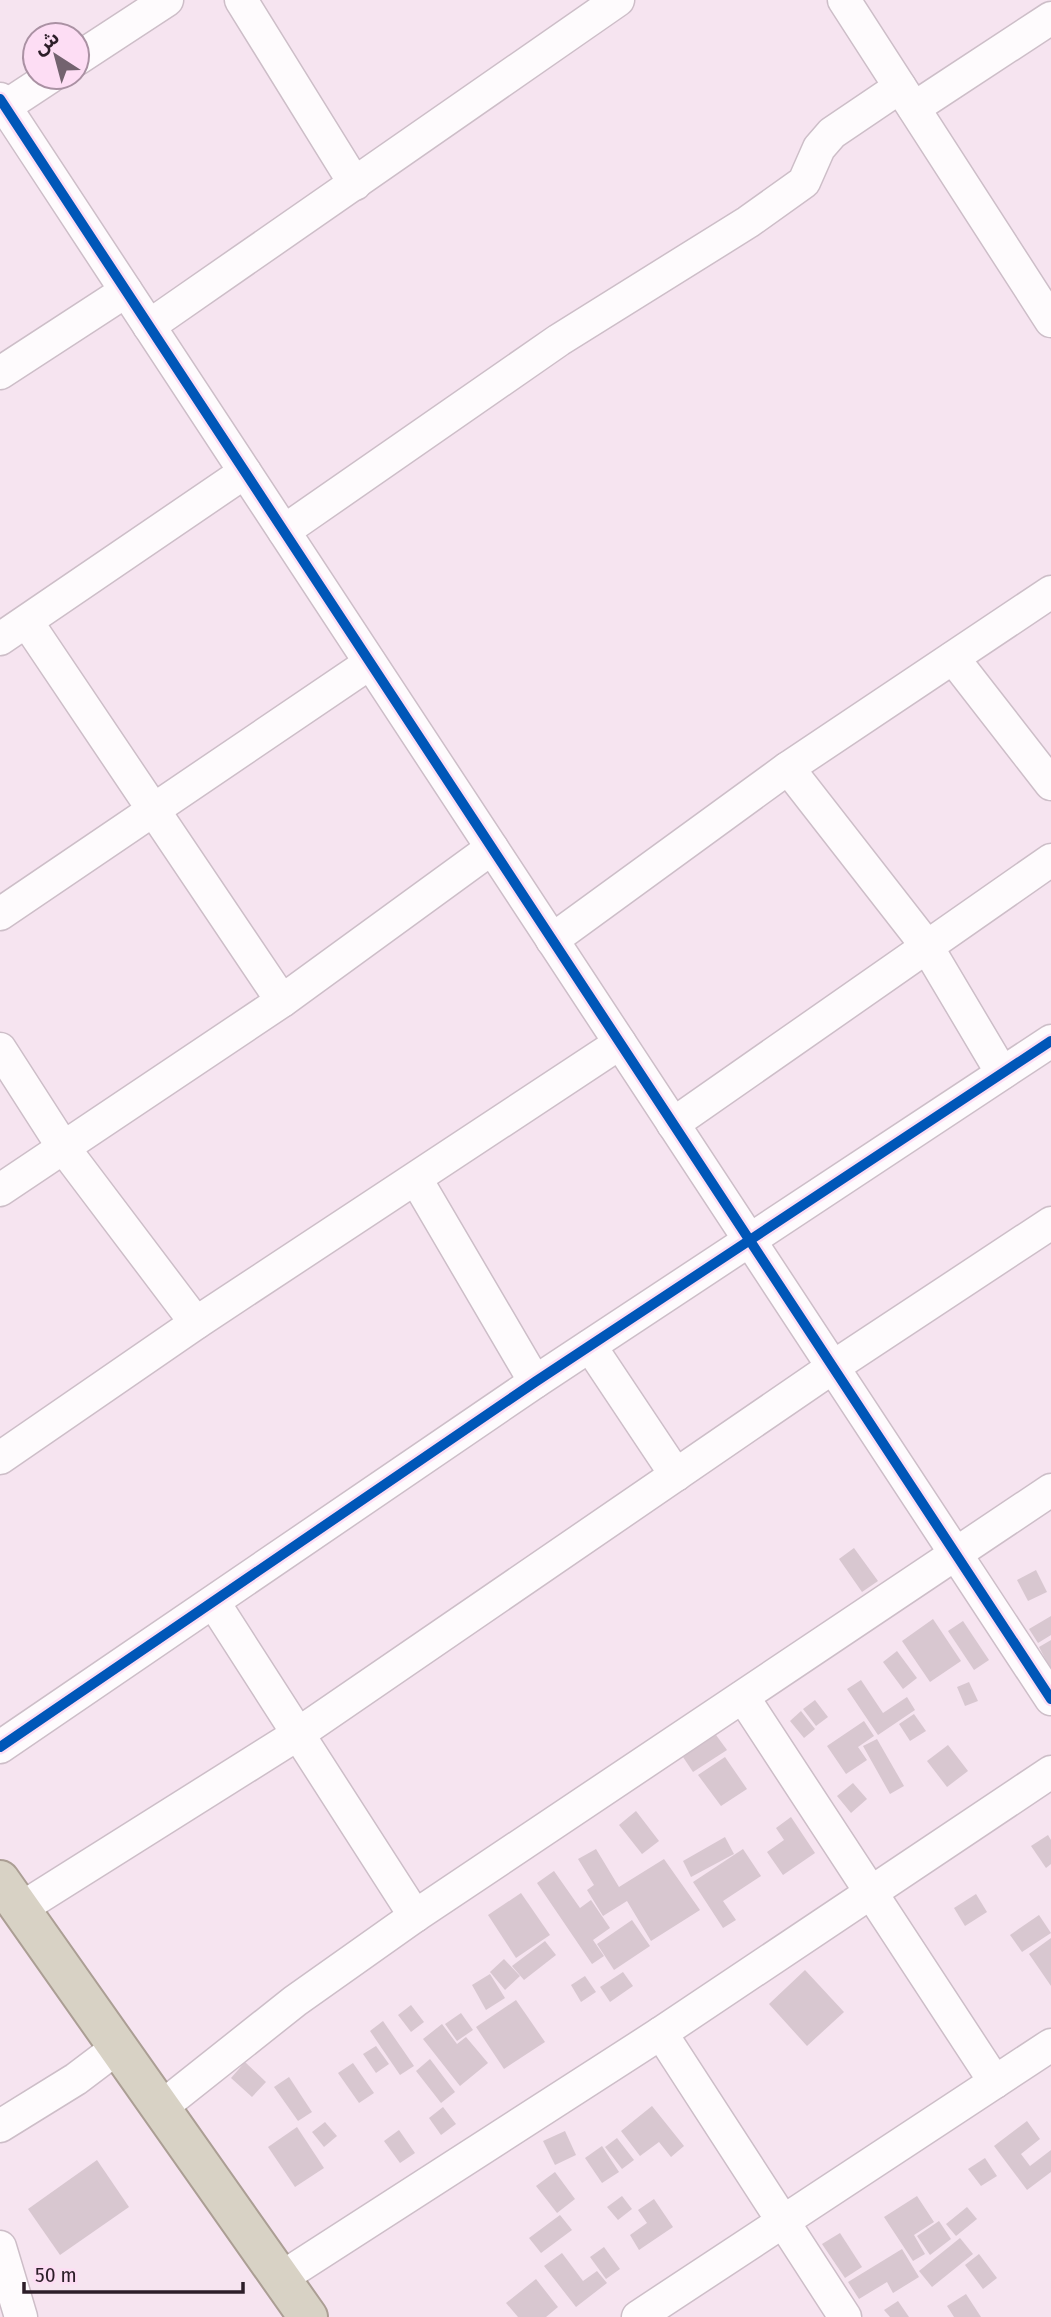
<svg xmlns="http://www.w3.org/2000/svg" width="1051" height="2317" viewBox="0 0 1051 2317" font-family="'Fira Sans Condensed','Noto Sans Arabic',sans-serif">
<style>
.building{fill:#d8c7d0}
.lines{fill:none;stroke-linecap:round;stroke-linejoin:round}
.minor-casing{stroke:#cdbec8;stroke-width:35}
.highway-casing{stroke:#ab9e94;stroke-width:42}
.minor{stroke:#fefbfd;stroke-width:32}
.highway{stroke:#d8d2c5;stroke-width:38}
.cycleway-casing{stroke:#fdddf4;stroke-width:15}
.cycleway{stroke:#0057b8;stroke-width:10}
</style>
<rect width="100%" height="100%" fill="#f6e4f0"/>
<g class="building">
<polygon points="854,1548 878,1581 862,1592 839,1559"/>
<polygon points="1036,1570 1047,1592 1028,1601 1017,1580"/>
<polygon points="1051,1616 1051,1635 1038,1643 1029,1629"/>
<polygon points="933,1619 961,1661 930,1682 902,1641"/>
<polygon points="963,1621 989,1660 974,1670 948,1631"/>
<polygon points="1051,1640 1051,1670 1039,1647"/>
<polygon points="897,1651 917,1678 903,1689 883,1662"/>
<polygon points="861,1680 883,1713 907,1697 915,1710 878,1735 847,1689"/>
<polygon points="969,1682 978,1701 965,1706 957,1687"/>
<polygon points="815,1700 828,1717 816,1726 803,1709"/>
<polygon points="801,1711 815,1729 804,1738 790,1721"/>
<polygon points="914,1714 926,1731 910,1741 899,1724"/>
<polygon points="864,1721 874,1736 858,1747 867,1760 846,1774 827,1746"/>
<polygon points="716,1735 727,1750 693,1772 683,1757"/>
<polygon points="877,1739 904,1786 890,1794 863,1746"/>
<polygon points="948,1745 968,1771 947,1787 927,1761"/>
<polygon points="725,1757 747,1789 721,1806 698,1775"/>
<polygon points="853,1783 867,1799 851,1813 837,1796"/>
<polygon points="636,1811 659,1841 642,1854 619,1825"/>
<polygon points="791,1817 815,1853 783,1875 767,1852 784,1840 776,1828"/>
<polygon points="1048,1835 1051,1840 1051,1864 1046,1868 1031,1846"/>
<polygon points="725,1837 734,1854 691,1877 683,1861"/>
<polygon points="596,1849 619,1887 664,1859 700,1910 651,1941 627,1901 603,1916 587,1890 594,1885 578,1859"/>
<polygon points="743,1849 761,1876 723,1901 736,1920 723,1928 693,1882"/>
<polygon points="554,1871 580,1908 591,1900 610,1928 593,1940 604,1956 592,1964 537,1883"/>
<polygon points="521,1893 550,1935 516,1958 488,1915"/>
<polygon points="976,1894 987,1912 965,1926 954,1908"/>
<polygon points="1039,1915 1051,1933 1022,1952 1010,1935"/>
<polygon points="632,1920 650,1946 614,1970 597,1944"/>
<polygon points="1051,1938 1051,1986 1029,1954"/>
<polygon points="545,1941 556,1955 524,1980 512,1966"/>
<polygon points="504,1959 520,1976 505,1990 490,1972"/>
<polygon points="805,1970 844,2012 807,2046 769,2004"/>
<polygon points="623,1972 633,1986 610,2002 600,1987"/>
<polygon points="490,1974 505,1998 486,2010 472,1985"/>
<polygon points="585,1976 596,1992 581,2002 571,1985"/>
<polygon points="516,2000 545,2042 504,2069 476,2027"/>
<polygon points="411,2005 424,2022 411,2032 398,2015"/>
<polygon points="461,2013 473,2030 457,2041 445,2024"/>
<polygon points="383,2021 414,2066 400,2075 370,2031"/>
<polygon points="442,2024 457,2044 466,2037 488,2063 460,2086 423,2039"/>
<polygon points="376,2046 389,2064 376,2073 363,2054"/>
<polygon points="430,2059 455,2092 441,2103 416,2071"/>
<polygon points="245,2062 266,2082 252,2097 231,2078"/>
<polygon points="353,2063 374,2093 359,2103 338,2073"/>
<polygon points="289,2077 312,2112 298,2121 274,2087"/>
<polygon points="652,2106 684,2146 671,2157 659,2142 640,2156 621,2131"/>
<polygon points="443,2107 456,2124 441,2135 429,2118"/>
<polygon points="1027,2121 1040,2139 1021,2154 1030,2166 1051,2150 1051,2172 1027,2190 994,2146"/>
<polygon points="325,2122 337,2136 324,2147 312,2132"/>
<polygon points="297,2127 324,2168 295,2187 268,2147"/>
<polygon points="399,2130 415,2153 400,2163 384,2141"/>
<polygon points="565,2131 576,2155 555,2165 543,2141"/>
<polygon points="617,2138 634,2160 622,2169 605,2147"/>
<polygon points="602,2146 619,2172 602,2183 585,2158"/>
<polygon points="985,2158 997,2176 981,2186 968,2169"/>
<polygon points="97,2160 129,2207 60,2255 28,2209"/>
<polygon points="555,2172 575,2199 557,2213 536,2186"/>
<polygon points="622,2196 632,2209 618,2220 607,2207"/>
<polygon points="917,2196 934,2222 914,2235 925,2254 913,2261 884,2217"/>
<polygon points="654,2199 673,2227 639,2250 630,2235 647,2223 638,2210"/>
<polygon points="967,2207 977,2219 956,2236 946,2224"/>
<polygon points="560,2215 572,2230 541,2253 529,2238"/>
<polygon points="939,2221 951,2239 930,2255 917,2236"/>
<polygon points="840,2233 862,2267 845,2278 822,2244"/>
<polygon points="960,2238 973,2254 932,2287 919,2271"/>
<polygon points="604,2247 620,2269 606,2279 590,2257"/>
<polygon points="902,2249 919,2277 893,2293 887,2282 859,2299 848,2282"/>
<polygon points="562,2253 583,2281 597,2271 607,2283 576,2307 544,2266"/>
<polygon points="979,2254 997,2278 983,2289 965,2265"/>
<polygon points="536,2279 558,2307 546,2317 518,2317 506,2303"/>
<polygon points="966,2294 981,2317 954,2317 947,2306"/>
<polygon points="898,2301 909,2317 890,2317 884,2310"/>
</g>
<g class="lines">
<g class="minor-casing">
<g id="minor">
<polyline points="241,0 355,184"/>
<polyline points="844,0 1051,321"/>
<polyline points="77,59 167,0"/>
<polyline points="0,99 1051,1699"/>
<polyline points="914,108 1051,18"/>
<polyline points="0,110 50,77"/>
<polyline points="149,326 618,0"/>
<polyline points="0,373 126,291"/>
<polyline points="284,531 559,340 748,222 804,182 819,148 832,133 900,87"/>
<polyline points="27,622 282,1001"/>
<polyline points="0,639 245,472"/>
<polyline points="953,658 1051,784"/>
<polyline points="788,768 926,945 1002,1073"/>
<polyline points="0,914 370,663"/>
<polyline points="552,940 788,768 1051,592"/>
<polyline points="0,1049 63,1147 196,1323"/>
<polyline points="673,1124 1051,860"/>
<polyline points="416,1179 535,1382"/>
<polyline points="0,1190 282,1001 492,848"/>
<polyline points="590,1346 676,1475"/>
<polyline points="0,1458 196,1323 620,1043"/>
<polyline points="214,1603 415,1916"/>
<polyline points="743,1697 995,2082"/>
<polyline points="0,1747 535,1382 1051,1041"/>
<polyline points="20,1909 298,1734 833,1367 1051,1223"/>
<polyline points="661,2033 845,2317"/>
<polyline points="159,2109 295,2001 415,1916 1051,1490"/>
<polyline points="0,2126 76,2079 117,2048"/>
<polyline points="0,2247 21,2317"/>
<polyline points="281,2278 661,2033 1051,1772"/>
<polyline points="638,2317 1051,2045"/>
</g>
</g>
<g class="highway-casing">
<polyline id="highway" points="0,1880 308,2317"/>
</g>
<use href="#minor" class="minor"/>
<use href="#highway" class="highway"/>
<g class="cycleway-casing">
<g id="cycleway">
<polyline points="0,99 1051,1699"/>
<polyline points="0,1747 535,1382 1051,1041"/>
</g>
</g>
<use href="#cycleway" class="cycleway"/>
</g>
<g transform="translate(56 56) rotate(324)"><circle r="33" fill="#fdddf4" stroke="#aa91a3" stroke-width="2"/>
<path d="M0-5L12 26L0 18L-12 26Z" fill="#73636f"/>
<text y="-10" font-size="19" font-weight="bold" text-anchor="middle" fill="#2d1e29">ش</text>
</g>
<path d="M24 2282v10h219v-10" fill="none" stroke="#2d1e29" stroke-width="3.5"/>
<text x="35" y="2282" font-size="21" fill="#2d1e29" stroke="#fdddf4" stroke-width="5" paint-order="stroke">50 m</text>
</svg>
